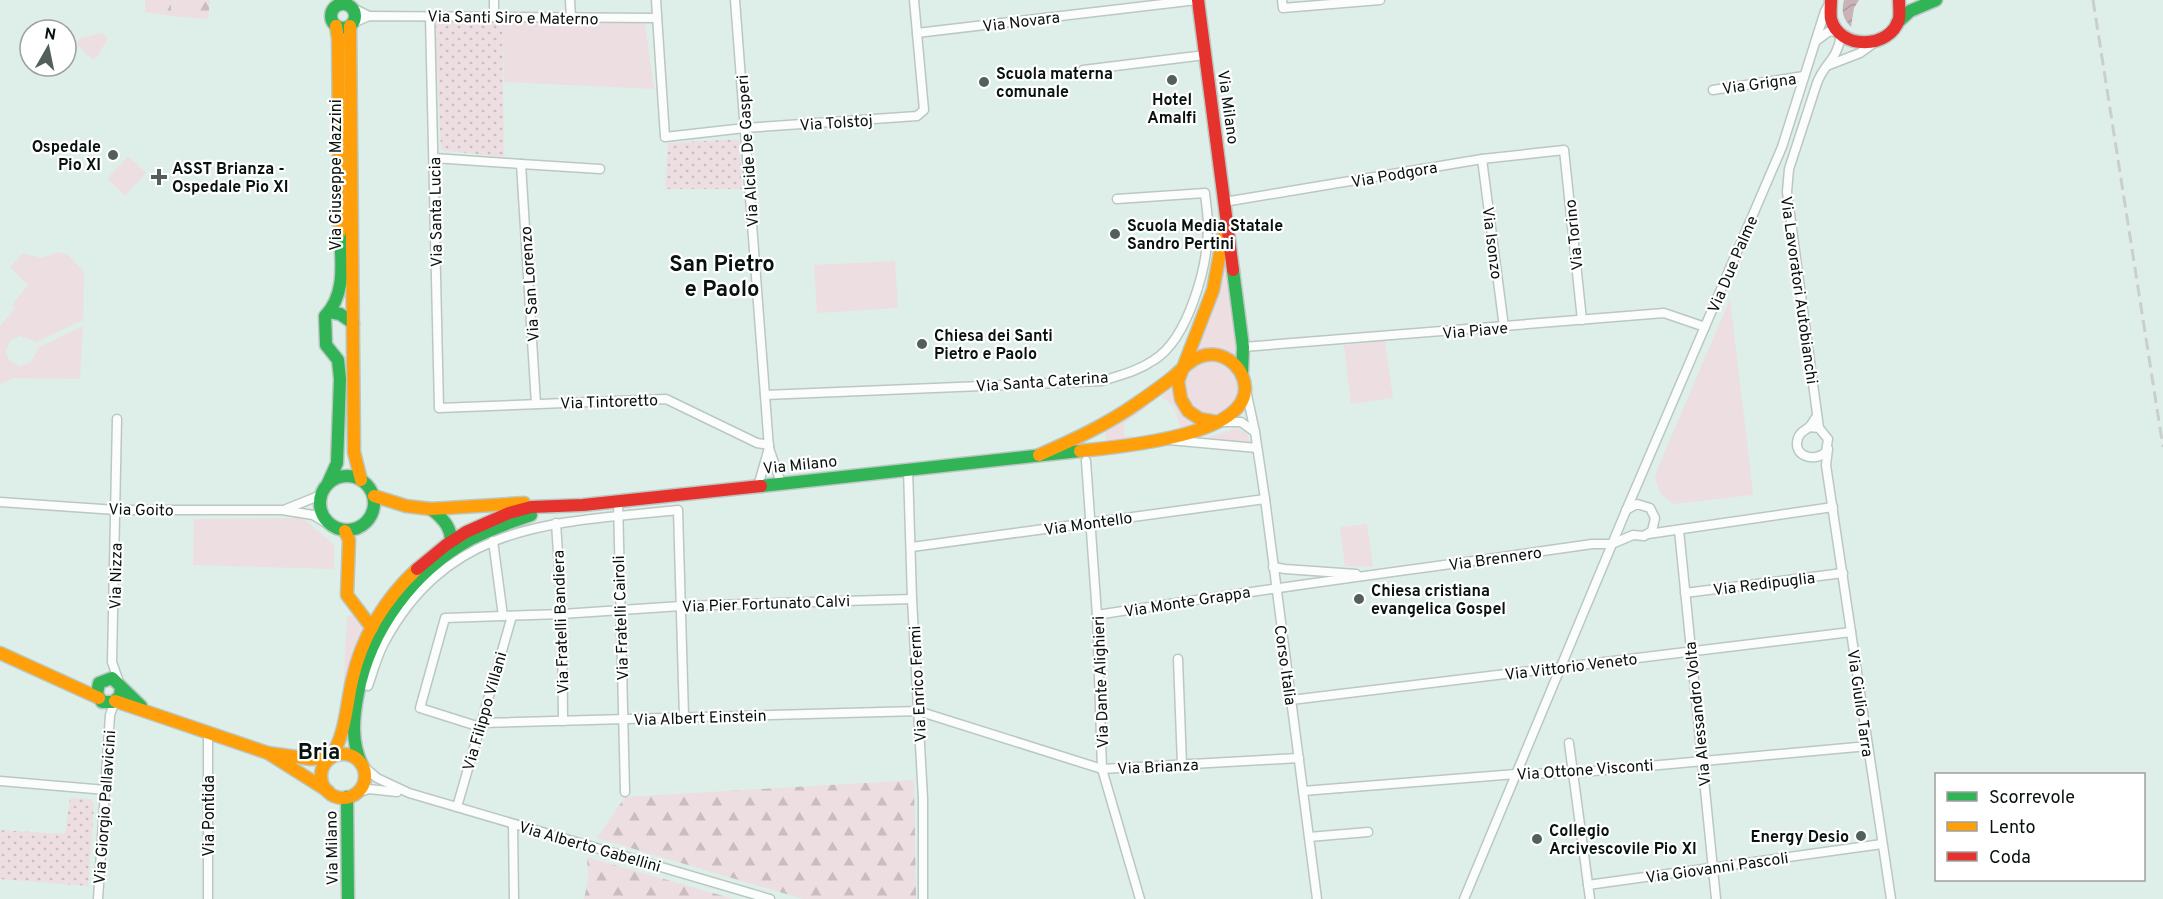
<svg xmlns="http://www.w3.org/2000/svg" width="2163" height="899" viewBox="0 0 2163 899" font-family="Overpass,sans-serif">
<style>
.green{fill:#eddee1}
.forest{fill:url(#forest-firs)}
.park{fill:url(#park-dots)}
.water{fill:url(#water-waves)}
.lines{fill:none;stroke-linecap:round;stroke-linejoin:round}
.street-casing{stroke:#bbc7c3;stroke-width:11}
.fast-casing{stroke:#bbc7c3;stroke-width:15}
.slow-casing{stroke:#bbc7c3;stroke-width:15}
.jam-casing{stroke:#bbc7c3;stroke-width:15}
.street{stroke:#fafdfc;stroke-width:8}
.fast{stroke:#30b455;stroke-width:12}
.slow{stroke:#ff9f0a;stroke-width:12}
.jam{stroke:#e5322d;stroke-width:12}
.rail{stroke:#cacfcd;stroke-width:3;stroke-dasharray:12 6;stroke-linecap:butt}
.poi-dot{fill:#535f5b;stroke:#fff;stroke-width:2}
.labels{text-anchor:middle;stroke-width:4.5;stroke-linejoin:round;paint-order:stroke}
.street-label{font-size:16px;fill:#08120f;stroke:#fff}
.poi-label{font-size:16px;font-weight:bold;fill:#08120f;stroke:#fff;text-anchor:start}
.district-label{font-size:22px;font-weight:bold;fill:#08120f;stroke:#fff}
</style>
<defs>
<pattern id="forest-firs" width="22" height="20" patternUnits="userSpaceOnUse" patternTransform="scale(1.5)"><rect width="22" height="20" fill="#eddee1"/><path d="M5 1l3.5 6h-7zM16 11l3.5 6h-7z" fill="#cabdc0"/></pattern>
<pattern id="park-dots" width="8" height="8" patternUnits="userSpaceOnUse" patternTransform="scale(1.5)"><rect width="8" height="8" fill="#eddee1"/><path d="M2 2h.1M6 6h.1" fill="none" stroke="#cabdc0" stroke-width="1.8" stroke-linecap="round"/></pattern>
<pattern id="water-waves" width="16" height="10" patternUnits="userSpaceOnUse" patternTransform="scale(1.5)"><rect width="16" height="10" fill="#cab3b8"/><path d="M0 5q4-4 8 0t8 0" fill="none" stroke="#ac999d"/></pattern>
</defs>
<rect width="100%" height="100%" fill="#deefe9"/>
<g class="green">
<polygon points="171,0 194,0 193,18 171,16"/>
<polygon points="502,22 645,23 654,89 504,82"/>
<polygon points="102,33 108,38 97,57 92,59 75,43 81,38"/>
<polygon points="128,156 146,173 125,195 107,179"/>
<polygon points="58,252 68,255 84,272 83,320 34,343 33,340 20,336 10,341 6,352 9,360 19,366 30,363 37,352 37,348 83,326 80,379 15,378 0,384 0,326 15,309 12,305 28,285 10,267 23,253 42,258"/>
<polygon points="895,261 898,308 817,313 814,265"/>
<path d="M1229 268 1239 361C1225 348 1213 347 1195 353L1211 318 1223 270Z"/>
<path d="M1730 299 1753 492 1752 495 1674 504C1661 497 1657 489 1655 475Z"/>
<polygon points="1385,341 1393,398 1351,404 1344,345"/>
<circle cx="1211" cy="388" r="26"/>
<polygon points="1171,381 1198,424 1197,425 1181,430 1174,406 1158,394"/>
<polygon points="1147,404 1148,406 1124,424 1124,436 1132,436 1132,438 1106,441 1105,430"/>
<polygon points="1237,428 1246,433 1252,444 1203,439"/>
<polygon points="303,518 334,545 334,569 193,565 194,519"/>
<polygon points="1367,524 1373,567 1345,566 1340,527"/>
<polygon points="353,615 365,624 365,634 345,693 343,693 347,616"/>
</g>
<g class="forest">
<polygon points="145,0 171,0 171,16 145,12"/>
<polygon points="194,0 210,0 208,19 193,18"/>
<polygon points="914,780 916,899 803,899 597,838 625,797"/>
<polygon points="587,857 734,899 584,899 588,880"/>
</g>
<g class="park">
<polygon points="435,21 502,22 504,157 441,150"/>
<polygon points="739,139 742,189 665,189 668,143"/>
<polygon points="70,798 90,799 94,804 88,886 0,879 0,830 65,834"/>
</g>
<path class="water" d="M1844 0H1859L1854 8 1851 27C1843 19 1841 11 1844 0Z"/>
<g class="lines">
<g class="street-casing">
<g id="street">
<polyline points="494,0 494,17"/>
<polyline points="570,0 571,18"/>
<polyline points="656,0 665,137 745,128 917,116 924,110 914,0"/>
<polyline points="735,0 769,448 781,483"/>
<polyline points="1282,0 1283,8 1380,0"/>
<polyline points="353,8 369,16"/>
<polyline points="430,16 439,408 666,399 757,443 769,445"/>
<polyline points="353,23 369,16 657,18"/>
<polyline points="917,33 1197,0"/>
<polyline points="1816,41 1828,32 1837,31"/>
<polyline points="1829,65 1860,53 1874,43"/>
<polyline points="1083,70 1205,55"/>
<polyline points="1713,90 1804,76"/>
<polyline points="434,158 521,164 536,404"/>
<polyline points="1482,159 1504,327"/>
<polyline points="521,164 600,169"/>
<polyline points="1224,202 1482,159 1564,150 1582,320"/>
<polyline points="1243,347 1664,313 1705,327"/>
<polyline points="1246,390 1255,432 1265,499 1317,899"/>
<path d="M765 395 1102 381C1121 375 1138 371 1154 360 1189 338 1208 265 1208 226 1208 215 1206 204 1205 193L1117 199"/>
<polyline points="117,419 112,662 119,682"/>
<polyline points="1219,422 1241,422 1255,432"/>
<path d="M1809 427 1819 428 1828 439 1826 452C1814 463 1792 456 1798 438 1800 432 1804 431 1808 428 1812 425 1814 419 1817 416"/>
<path d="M1819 428 1787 192 1789 169 1817 83C1825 62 1837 61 1841 35"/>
<polyline points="1169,440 1257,448"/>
<polyline points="1828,449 1826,465 1891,899"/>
<polyline points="1086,461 1097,615 1102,769 1140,899"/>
<polyline points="908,469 912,599 923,799 923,899"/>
<polyline points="758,486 769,448"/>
<polyline points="618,501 625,792"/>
<polyline points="0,502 116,510 282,510 313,515 328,524"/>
<polyline points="286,509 321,495"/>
<polyline points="556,523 562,614 563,721"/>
<polyline points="1679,530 1716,899"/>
<polyline points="1648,534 1833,507"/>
<polyline points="493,541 503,616"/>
<polyline points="912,547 1265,499"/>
<polyline points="1273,567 1285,569 1356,574"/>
<polyline points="1685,593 1843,573"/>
<path d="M1097 615C1262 589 1427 568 1592 544H1612L1633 535 1644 536 1652 531 1655 518 1650 508 1637 504 1626 510"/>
<polyline points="1178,659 1182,765"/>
<path d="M368 686C373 672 377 656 384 643 450 520 557 523 678 510L684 717"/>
<polyline points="1291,700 1851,632"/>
<polyline points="481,723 918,711 1102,769 1299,758"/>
<polyline points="480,727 420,708 445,618 562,614 681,606 912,599"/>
<polyline points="1569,743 1590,899"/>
<polyline points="362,765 377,778 409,793 770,899"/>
<polyline points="0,781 106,790"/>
<polyline points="1303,791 1516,774 1572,773 1868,746"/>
<polyline points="356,793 369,789 397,792"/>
<polyline points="457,807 512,616"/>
<polyline points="513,824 514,899"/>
<polyline points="1309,837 1368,832"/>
<polyline points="1588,885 1882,844"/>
<polyline points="98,899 110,715 115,701"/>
<polyline points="208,899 208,733"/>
<polyline points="1464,899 1625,513 1782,147 1825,11 1830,3"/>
</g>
</g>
<g class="fast-casing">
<g id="fast">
<circle cx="343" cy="16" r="12"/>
<polyline points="1897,23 1910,11 1936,0"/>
<polyline points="1233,270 1243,347 1242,374"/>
<polyline points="329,312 340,314 353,323"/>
<circle cx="347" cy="503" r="27"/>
<path d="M328 483 337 463 340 379 338 360 326 345 325 316C347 294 341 260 340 232"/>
<polyline points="761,486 1080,451"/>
<path d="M431 509C444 519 454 530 450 547"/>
<polyline points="121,687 120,696 113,702 102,702 97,694 99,683 112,678 141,706"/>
<path d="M362 765C351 742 353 718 358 693 370 630 414 570 471 539 490 529 511 522 531 515"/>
<polyline points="347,797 348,899"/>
</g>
</g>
<g class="slow-casing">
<g id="slow">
<polyline points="336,26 338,38 340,232"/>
<polyline points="350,26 354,452 361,480"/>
<polyline points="1217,422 1200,419 1188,411 1181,399 1178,381 1213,290 1223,237"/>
<path d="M1039 455C1073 440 1106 425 1136 404 1149 395 1162 386 1173 377 1181 370 1189 361 1199 357 1209 353 1220 354 1229 360 1238 366 1244 376 1245 387 1248 437 1115 447 1080 451"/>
<polyline points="374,496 406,506 431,509 524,503"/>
<polyline points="345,531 349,540 347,595 372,628"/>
<polyline points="0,653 99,698"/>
<polyline points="115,701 268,753 328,791"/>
<path d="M268 753 311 759 331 757C346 733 346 707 352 681 361 638 385 599 417 569"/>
<circle cx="343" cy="776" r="22"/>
</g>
</g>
<g class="jam-casing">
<g id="jam">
<polyline points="1198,0 1233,270"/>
<path d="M1831 0C1831 6 1830 13 1831 19 1839 50 1890 50 1899 19 1900 13 1899 6 1899 0"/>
<polyline points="417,569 446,545 466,532 509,513 531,507 583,505 761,486"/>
</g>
</g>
<use href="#street" class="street"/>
<use href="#fast" class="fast"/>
<use href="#slow" class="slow"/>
<use href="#jam" class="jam"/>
<polyline class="rail" points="2093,0 2163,447"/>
</g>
<g class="poi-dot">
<circle cx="1172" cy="80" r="6"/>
<circle cx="984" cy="82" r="6"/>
<circle cx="113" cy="155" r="6"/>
<path d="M156 168h6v6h6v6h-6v6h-6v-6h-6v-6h6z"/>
<circle cx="1115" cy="234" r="6"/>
<circle cx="922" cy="344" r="6"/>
<circle cx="1359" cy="599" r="6"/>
<circle cx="1861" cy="836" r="6"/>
<circle cx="1537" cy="839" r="6"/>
</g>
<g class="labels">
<g class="street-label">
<text transform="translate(513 17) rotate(1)" y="6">Via Santi Siro e Materno</text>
<text transform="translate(1021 21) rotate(-7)" y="6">Via Novara</text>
<text transform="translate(1759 83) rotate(-8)" y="6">Via Grigna</text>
<text transform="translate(1229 107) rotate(82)" y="6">Via Milano</text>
<text transform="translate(836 122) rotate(-4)" y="6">Via Tolstoj</text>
<text transform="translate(747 151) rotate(-94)" y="6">Via Alcide De Gasperi</text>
<text transform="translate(1394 174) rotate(-10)" y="6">Via Podgora</text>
<text transform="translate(335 175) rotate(-90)" y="6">Via Giuseppe Mazzini</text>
<text transform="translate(435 212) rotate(-91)" y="6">Via Santa Lucia</text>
<text transform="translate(1573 235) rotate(-96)" y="6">Via Torino</text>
<text transform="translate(1493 243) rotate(83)" y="6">Via Isonzo</text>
<text transform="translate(1732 264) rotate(-67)" y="6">Via Due Palme</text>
<text transform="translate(529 284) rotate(-94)" y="6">Via San Lorenzo</text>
<text transform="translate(1800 290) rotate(82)" y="6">Via Lavoratori Autobianchi</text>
<text transform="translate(1475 330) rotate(-5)" y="6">Via Piave</text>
<text transform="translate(1042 381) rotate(-4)" y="6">Via Santa Caterina</text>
<text transform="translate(609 401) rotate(-2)" y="6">Via Tintoretto</text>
<text transform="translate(800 464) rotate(-6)" y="6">Via Milano</text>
<text transform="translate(141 509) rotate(1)" y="6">Via Goito</text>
<text transform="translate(1088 523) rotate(-8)" y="6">Via Montello</text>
<text transform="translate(1495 558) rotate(-8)" y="6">Via Brennero</text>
<text transform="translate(115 576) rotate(-89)" y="6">Via Nizza</text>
<text transform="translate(1764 583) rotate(-7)" y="6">Via Redipuglia</text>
<text transform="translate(1187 601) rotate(-9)" y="6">Via Monte Grappa</text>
<text transform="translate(766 603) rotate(-2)" y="6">Via Pier Fortunato Calvi</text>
<text transform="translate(620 618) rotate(-92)" y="6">Via Fratelli Cairoli</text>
<text transform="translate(560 622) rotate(-92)" y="6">Via Fratelli Bandiera</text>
<text transform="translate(1286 665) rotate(82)" y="6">Corso Italia</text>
<text transform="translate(1571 666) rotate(-7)" y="6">Via Vittorio Veneto</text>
<text transform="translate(1100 682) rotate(-92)" y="6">Via Dante Alighieri</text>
<text transform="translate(917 684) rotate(-93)" y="6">Via Enrico Fermi</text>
<text transform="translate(1861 703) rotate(82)" y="6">Via Giulio Tarra</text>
<text transform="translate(484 711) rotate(-74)" y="6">Via Filippo Villani</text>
<text transform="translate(1697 714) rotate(-96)" y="6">Via Alessandro Volta</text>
<text transform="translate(700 717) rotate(-2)" y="6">Via Albert Einstein</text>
<text transform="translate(1158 766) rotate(-3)" y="6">Via Brianza</text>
<text transform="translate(1585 769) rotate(-4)" y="6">Via Ottone Visconti</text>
<text transform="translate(104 807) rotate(-86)" y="6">Via Giorgio Pallavicini</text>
<text transform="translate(208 816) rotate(-90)" y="6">Via Pontida</text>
<text transform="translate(590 846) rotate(16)" y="6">Via Alberto Gabellini</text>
<text transform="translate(331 848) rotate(-91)" y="6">Via Milano</text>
<text transform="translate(1717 867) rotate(-8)" y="6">Via Giovanni Pascoli</text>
</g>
<g class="poi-label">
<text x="996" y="79">Scuola materna<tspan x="996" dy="18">comunale</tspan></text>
<text x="1172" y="105" text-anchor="middle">Hotel<tspan x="1172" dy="18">Amalfi</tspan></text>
<text x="101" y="152" text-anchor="end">Ospedale<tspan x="101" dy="18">Pio XI</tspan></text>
<text x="172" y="174">ASST Brianza -<tspan x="172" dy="18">Ospedale Pio XI</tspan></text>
<text x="1127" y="231">Scuola Media Statale<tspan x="1127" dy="18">Sandro Pertini</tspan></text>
<text x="934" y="341">Chiesa dei Santi<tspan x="934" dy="18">Pietro e Paolo</tspan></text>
<text x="1371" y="596">Chiesa cristiana<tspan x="1371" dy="18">evangelica Gospel</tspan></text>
<text x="1549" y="836">Collegio<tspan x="1549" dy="18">Arcivescovile Pio XI</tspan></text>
<text x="1849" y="842" text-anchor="end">Energy Desio</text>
</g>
<g class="district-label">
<text x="722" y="271">San Pietro<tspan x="722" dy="25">e Paolo</tspan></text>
<text x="319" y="759">Bria</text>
</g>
</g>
<rect x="1935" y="773" width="210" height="108" fill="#ffffff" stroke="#9ca09f" stroke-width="1.5"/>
<rect x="1947" y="792" width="30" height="9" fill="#30b455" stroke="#9ca09f" stroke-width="1.5"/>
<text x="1989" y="803" font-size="18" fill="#08120f">Scorrevole</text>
<rect x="1947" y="822" width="30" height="9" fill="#ff9f0a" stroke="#9ca09f" stroke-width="1.5"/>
<text x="1989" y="833" font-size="18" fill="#08120f">Lento</text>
<rect x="1947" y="852" width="30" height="9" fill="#e5322d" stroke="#9ca09f" stroke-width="1.5"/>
<text x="1989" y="863" font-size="18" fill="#08120f">Coda</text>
<g transform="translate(48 48) rotate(9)"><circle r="28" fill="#ffffff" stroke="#9ca09f" stroke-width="1.5"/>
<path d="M0-4.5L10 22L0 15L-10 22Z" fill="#535f5b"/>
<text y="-9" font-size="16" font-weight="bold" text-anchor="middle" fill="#08120f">N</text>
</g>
</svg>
